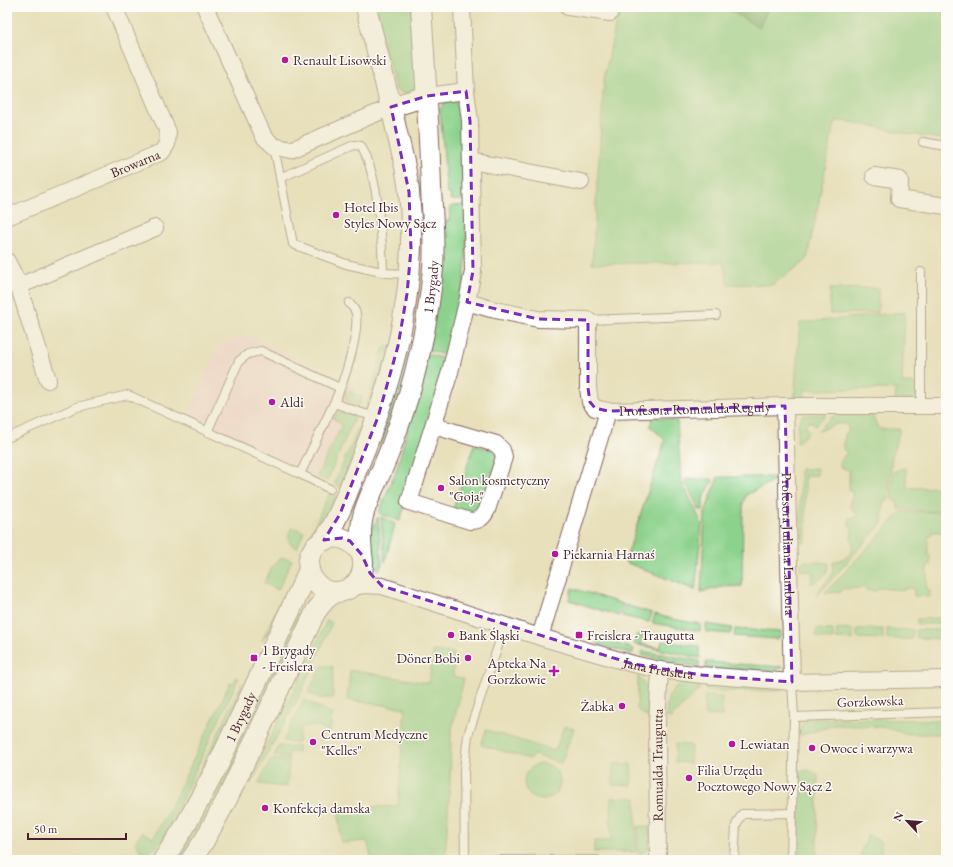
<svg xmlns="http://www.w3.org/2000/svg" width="953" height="867" viewBox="0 0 953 867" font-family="'EB Garamond',serif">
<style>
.built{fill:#f6cfd6}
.green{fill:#8dd28c;stroke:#6c785c}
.forest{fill:#72b478;stroke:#5e6a52}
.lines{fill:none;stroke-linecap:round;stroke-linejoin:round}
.service-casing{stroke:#81635d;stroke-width:10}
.minor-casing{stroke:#81635d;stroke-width:18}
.tertiary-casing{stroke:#81635d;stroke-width:22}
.service{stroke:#fff;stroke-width:8}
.minor{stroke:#fff;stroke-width:16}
.tertiary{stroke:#fff;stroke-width:20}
.marked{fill:none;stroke:#7b2cbf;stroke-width:3;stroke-dasharray:8 5;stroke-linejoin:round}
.poi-dot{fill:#b5179e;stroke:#fdfcf7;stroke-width:1.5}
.labels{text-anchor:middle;stroke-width:3;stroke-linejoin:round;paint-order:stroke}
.poi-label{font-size:14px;fill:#4a1f2b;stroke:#fdfcf7;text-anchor:start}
.street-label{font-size:14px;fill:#4a1f2b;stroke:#fdfcf7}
</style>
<rect width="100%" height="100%" fill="#fdfcf7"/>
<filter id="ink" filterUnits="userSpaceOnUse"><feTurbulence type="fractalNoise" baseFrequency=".025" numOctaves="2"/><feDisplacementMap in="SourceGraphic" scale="8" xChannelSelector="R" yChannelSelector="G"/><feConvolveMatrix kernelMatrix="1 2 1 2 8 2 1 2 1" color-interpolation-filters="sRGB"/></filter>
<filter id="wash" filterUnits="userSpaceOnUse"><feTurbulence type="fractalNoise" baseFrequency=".012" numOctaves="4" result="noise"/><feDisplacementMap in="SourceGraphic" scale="16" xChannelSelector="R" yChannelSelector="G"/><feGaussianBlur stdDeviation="0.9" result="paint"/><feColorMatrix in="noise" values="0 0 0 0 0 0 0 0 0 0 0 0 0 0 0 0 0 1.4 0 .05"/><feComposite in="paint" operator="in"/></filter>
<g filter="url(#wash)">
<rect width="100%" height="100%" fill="#e8e0bb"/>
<polygon class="built" points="245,334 356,385 345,420 319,477 188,415 219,345"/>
<g class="green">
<polygon points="373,7 412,7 417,84 413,91 404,93 396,90"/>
<polygon points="619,7 724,7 759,27 769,7 946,7 946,140 904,133 852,122 835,121 807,260 772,285 728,284 723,262 592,264 604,79"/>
<polygon points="454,99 459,103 461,109 465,200 450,200 451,195 447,194 440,109 445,102"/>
<polygon points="466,205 467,249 464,281 448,356 428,350 441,272 446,221 449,221 451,206"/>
<polygon points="878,288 878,313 830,314 830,289"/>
<path d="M905 312 902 383H914C919 388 917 393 915 399L895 400 896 389 805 390V398L794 399 800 323Z"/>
<polygon points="387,346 390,346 371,403 367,405 383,349"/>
<polygon points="404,353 413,355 410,370 377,457"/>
<polygon points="427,354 449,360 400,521 379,513 397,468"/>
<polygon points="345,391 353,392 353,394 362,396 359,405 347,401 344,394"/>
<polygon points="344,412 355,416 327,481 317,476 342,425 333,418 337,414"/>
<polygon points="827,414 815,426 810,421 805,426 809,432 797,443 798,423 803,415"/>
<path d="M834 415H872L879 429H900L892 456 888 501H884L882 523 817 596 820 588 832 575 833 562C848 559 856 552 851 537L852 534V527L849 526V518H856L857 512 852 511V508L850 507V500H852V491H849V470L840 467 841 459 847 453 843 449V442L844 441 845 434 848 432V426C840 420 828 427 820 431L818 430Z"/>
<polygon points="653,417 677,421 681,480 702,524 695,590 625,562 665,440 650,426"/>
<polygon points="362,420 366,426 340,487 334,484"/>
<polygon points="474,445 494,450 499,457 487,498 474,516 453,509"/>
<polygon points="906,467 907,488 946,487 946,512 898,509 898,503 891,499 893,472"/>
<polygon points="817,468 817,475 805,476 806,539 805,541 802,543 800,504 800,469"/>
<polygon points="718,477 780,477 746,495 743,503 742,586 722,587 701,592 705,513"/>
<polygon points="686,479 712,479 713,481 703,498 703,510 699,510 685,481"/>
<polygon points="330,492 336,496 313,543 304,548"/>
<polygon points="901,512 946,512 946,532 932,532 931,536 928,537 928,555 930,556 930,565 927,566 927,589 930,590 930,597 914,596 913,588 905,588 905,590 877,588 876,591 866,590 864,588 842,589 841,592 825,593"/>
<polygon points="378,517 382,564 379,570 366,559 366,542"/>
<polygon points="381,517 395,524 385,562"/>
<path d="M292 527 304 532 297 548C286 543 287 537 292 527Z"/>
<polygon points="281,558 286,558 292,560 278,590 264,583 273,565"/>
<path d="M804 561 829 563C827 576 823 578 811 584L813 572 800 570V564Z"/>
<polygon points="572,588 623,604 619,616 569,600"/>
<polygon points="282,601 284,601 276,621 262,641 279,603"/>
<polygon points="625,605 652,613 649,622 622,616"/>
<polygon points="300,609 308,612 231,776 183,860 173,860"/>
<polygon points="655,614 672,619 700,624 700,631 652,623"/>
<polygon points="946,618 946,624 917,624 917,619"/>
<polygon points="327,620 332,623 299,697 251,783 248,780 302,675"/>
<polygon points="706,624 732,628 730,634 706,632"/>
<polygon points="735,629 781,632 781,636 776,639 734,636"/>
<polygon points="817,629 833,630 833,639 819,638 816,636"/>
<polygon points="837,629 853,630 853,640 836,639"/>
<polygon points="857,629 883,629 883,639 857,638"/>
<polygon points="887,629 913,630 912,639 887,639"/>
<polygon points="916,630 946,630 946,639 916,638"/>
<polygon points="637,634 643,635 640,644 660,648 662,641 699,646 700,658 634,644"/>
<polygon points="598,638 634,649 632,654 597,644"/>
<polygon points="433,651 454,653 453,676 464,679 451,733 450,784 445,860 372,860 367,841 341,843 338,808 398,806 405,708 347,700 350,670 429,683"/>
<polygon points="643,651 699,661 699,667 641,655"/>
<polygon points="706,662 783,667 774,671 706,668"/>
<polygon points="321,666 333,666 333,698 321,698 308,693"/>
<polygon points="638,676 649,690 649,718 641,713 637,709"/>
<polygon points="236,677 239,678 163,839 148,855 139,849 135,842 142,832 153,838 173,802 230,683 233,684"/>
<path d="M690 682 700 683 699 690 697 691 671 718 666 717C667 699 668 685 690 682Z"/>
<polygon points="242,683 234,716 173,828"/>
<polygon points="706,684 778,688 783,691 706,691"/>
<polygon points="705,696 722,697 722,716 704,715"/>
<polygon points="304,700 332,714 330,733 318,726 301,727 298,743 283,741"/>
<polygon points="826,719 946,720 946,736 939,734 909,734 881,727 834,725 800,736 801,725 806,720"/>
<polygon points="564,726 574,729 561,763 534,755 530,759 481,745 486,730 555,751"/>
<polygon points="676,744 691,745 690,763 675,762"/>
<polygon points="279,746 299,747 298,752 289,752 288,759 274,755"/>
<polygon points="271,759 289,761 287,787 258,784"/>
<polygon points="613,764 631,764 632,785 613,785"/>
<circle cx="542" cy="782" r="18"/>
<polygon points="808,770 818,774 817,855 813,855 813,860 799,860 799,772"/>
<polygon points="611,798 636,798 636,852 594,852 594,841 611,841"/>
<polygon points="638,826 649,826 650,847 645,852 638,854"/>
<polygon points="868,835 881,842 881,860 860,860 861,853"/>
</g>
<polygon class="forest" points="724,7 769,7 759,27"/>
</g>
<g filter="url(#ink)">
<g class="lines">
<g class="service-casing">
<g id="service">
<polyline points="923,142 946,146"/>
<polyline points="274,146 293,244 346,264 386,273 408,274"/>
<path d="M280 178 354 145 361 146C379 176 382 237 383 272"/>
<polyline points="588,320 716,315"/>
<path d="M334 403C344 382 359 336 356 314 356 310 352 307 349 303"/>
<polyline points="921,406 921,272"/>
<polyline points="207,432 239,361 248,354 261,351 340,388"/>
<polyline points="7,438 77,407 128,395 300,474 334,403 362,413 377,417"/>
<polyline points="300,474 330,489"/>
<polyline points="794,717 946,712"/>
<polyline points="465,860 464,770 468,735 486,681 505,626"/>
<polyline points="465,860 597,860"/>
<polyline points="734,860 736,825 742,814 792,813"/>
<polyline points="791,860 794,717 792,682"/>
</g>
</g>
<g class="minor-casing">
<g id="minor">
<polyline points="205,7 264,137 274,146 291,150 391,107"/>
<polyline points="462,7 466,91"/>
<polyline points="568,7 610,13"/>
<polyline points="427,96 466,91 470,121 473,271 467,302 491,309 538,319 588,320 588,388 590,402 595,408 608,411"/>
<polyline points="471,161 581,182"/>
<polyline points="874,176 900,180 899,199 946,206"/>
<path id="s1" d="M7 217 162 152 167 144 168 132 114 7"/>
<polyline points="7,261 17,281 7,286"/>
<polyline points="17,281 48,380"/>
<polyline points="19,286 155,228"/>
<path id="s2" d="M785 406 792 682"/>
<path d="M434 426 496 444 502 450 504 457 487 510C483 518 479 521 470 521L409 502 450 372 467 302"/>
<path id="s3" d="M352 587 365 585 382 586 540 637 633 664 660 670 702 675 792 682 946 679"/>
<path id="s4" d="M540 637 608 411 785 406H946"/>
<path id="s5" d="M658 860 657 722 660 670"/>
</g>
</g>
<g class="tertiary-casing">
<g id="tertiary">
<polyline points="391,107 427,96"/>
<path d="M324 540C339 518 347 493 357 469 393 382 419 287 409 192 407 173 402 152 397 133 388 91 376 49 366 7"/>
<path id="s6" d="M362 555C338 515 291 552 315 582 320 588 327 592 334 592 347 593 359 584 362 572 364 566 363 560 362 554 361 544 360 532 362 521 364 508 370 496 376 483 382 469 389 454 394 439 415 382 428 328 433 268 435 241 432 213 431 187 429 127 425 67 421 7"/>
<path id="s7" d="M163 860 184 828 217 767 309 570"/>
<polyline points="191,860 204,841 227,799 316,611 325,600 335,592"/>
</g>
</g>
<use href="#service" class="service"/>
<use href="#minor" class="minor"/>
<use href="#tertiary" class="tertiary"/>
</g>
</g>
<path d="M0 0H953V867H0ZM466 91 470 121 473 271 467 302 538 319 588 320V388L590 402 595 408 608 411 785 406 792 682 702 675 633 664 382 586 370 573 362 555 350 541 342 538 324 540 340 514 378 417 398 346 407 294 411 249 409 192 391 107 427 96Z" fill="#e8e0bb" fill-opacity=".55" fill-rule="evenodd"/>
<path class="marked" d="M466 91 470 121 473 271 467 302 538 319 588 320V388L590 402 595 408 608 411 785 406 792 682 702 675 633 664 382 586 370 573 362 555 350 541 342 538 324 540 340 514 378 417 398 346 407 294 411 249 409 192 391 107 427 96Z"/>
<g class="poi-dot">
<circle cx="285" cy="60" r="4"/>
<circle cx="336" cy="215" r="4"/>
<circle cx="272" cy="402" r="4"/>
<circle cx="441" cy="488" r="4"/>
<circle cx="555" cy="554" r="4"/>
<circle cx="451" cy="635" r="4"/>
<rect x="575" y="631" width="8" height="8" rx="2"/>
<rect x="250" y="654" width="8" height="8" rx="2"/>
<circle cx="468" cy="658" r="4"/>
<path d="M552 665h4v4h4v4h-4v4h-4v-4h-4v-4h4z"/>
<circle cx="622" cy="706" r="4"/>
<circle cx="313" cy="742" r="4"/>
<circle cx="732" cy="744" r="4"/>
<circle cx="812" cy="748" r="4"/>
<circle cx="689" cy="778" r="4"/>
<circle cx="265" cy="808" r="4"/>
</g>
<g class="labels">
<g class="poi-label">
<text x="293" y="65">Renault Lisowski</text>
<text x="344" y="212">Hotel Ibis<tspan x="344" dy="16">Styles Nowy Sącz</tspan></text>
<text x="280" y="407">Aldi</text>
<text x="449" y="485">Salon kosmetyczny<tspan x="449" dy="16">"Goja"</tspan></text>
<text x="563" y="559">Piekarnia Harnaś</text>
<text x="459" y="640">Bank Śląski</text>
<text x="587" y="640">Freislera - Traugutta</text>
<text x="262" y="655">1 Brygady<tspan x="262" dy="16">- Freislera</tspan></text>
<text x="460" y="663" text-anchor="end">Döner Bobi</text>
<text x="546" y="668" text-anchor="end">Apteka Na<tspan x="546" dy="16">Gorzkowie</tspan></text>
<text x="614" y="711" text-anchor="end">Żabka</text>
<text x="321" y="739">Centrum Medyczne<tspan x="321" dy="16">"Kelles"</tspan></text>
<text x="740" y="749">Lewiatan</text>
<text x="820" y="753">Owoce i warzywa</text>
<text x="697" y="775">Filia Urzędu<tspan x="697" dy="16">Pocztowego Nowy Sącz 2</tspan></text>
<text x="273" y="813">Konfekcja damska</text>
</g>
<g class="street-label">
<text dy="5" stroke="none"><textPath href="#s1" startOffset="139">Browarna</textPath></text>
<text dy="5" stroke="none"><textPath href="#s6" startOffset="450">1 Brygady</textPath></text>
<text dy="5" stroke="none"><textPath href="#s4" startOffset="323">Profesora Romualda Reguły</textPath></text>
<text dy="5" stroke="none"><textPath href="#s2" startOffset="138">Profesora Juliana Lambora</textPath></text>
<text dy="5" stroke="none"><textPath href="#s3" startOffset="319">Jana Freislera</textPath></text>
<text transform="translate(870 701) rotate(-2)" y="5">Gorzkowska</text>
<text dy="5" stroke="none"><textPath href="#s7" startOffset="163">1 Brygady</textPath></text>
<text dy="5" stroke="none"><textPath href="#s5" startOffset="95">Romualda Traugutta</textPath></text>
</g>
</g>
<rect width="953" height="867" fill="none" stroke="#fdfcf7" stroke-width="24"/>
<g transform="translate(907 821) rotate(296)" stroke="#fdfcf7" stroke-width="3" paint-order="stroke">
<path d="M0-3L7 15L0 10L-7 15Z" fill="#4a1f2b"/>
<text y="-6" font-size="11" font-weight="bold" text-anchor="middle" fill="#4a1f2b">N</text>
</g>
<path d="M28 833v6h98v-6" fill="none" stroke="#4a1f2b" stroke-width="2"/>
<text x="34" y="833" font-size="12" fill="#4a1f2b" stroke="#fdfcf7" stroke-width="3" paint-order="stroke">50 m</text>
</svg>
